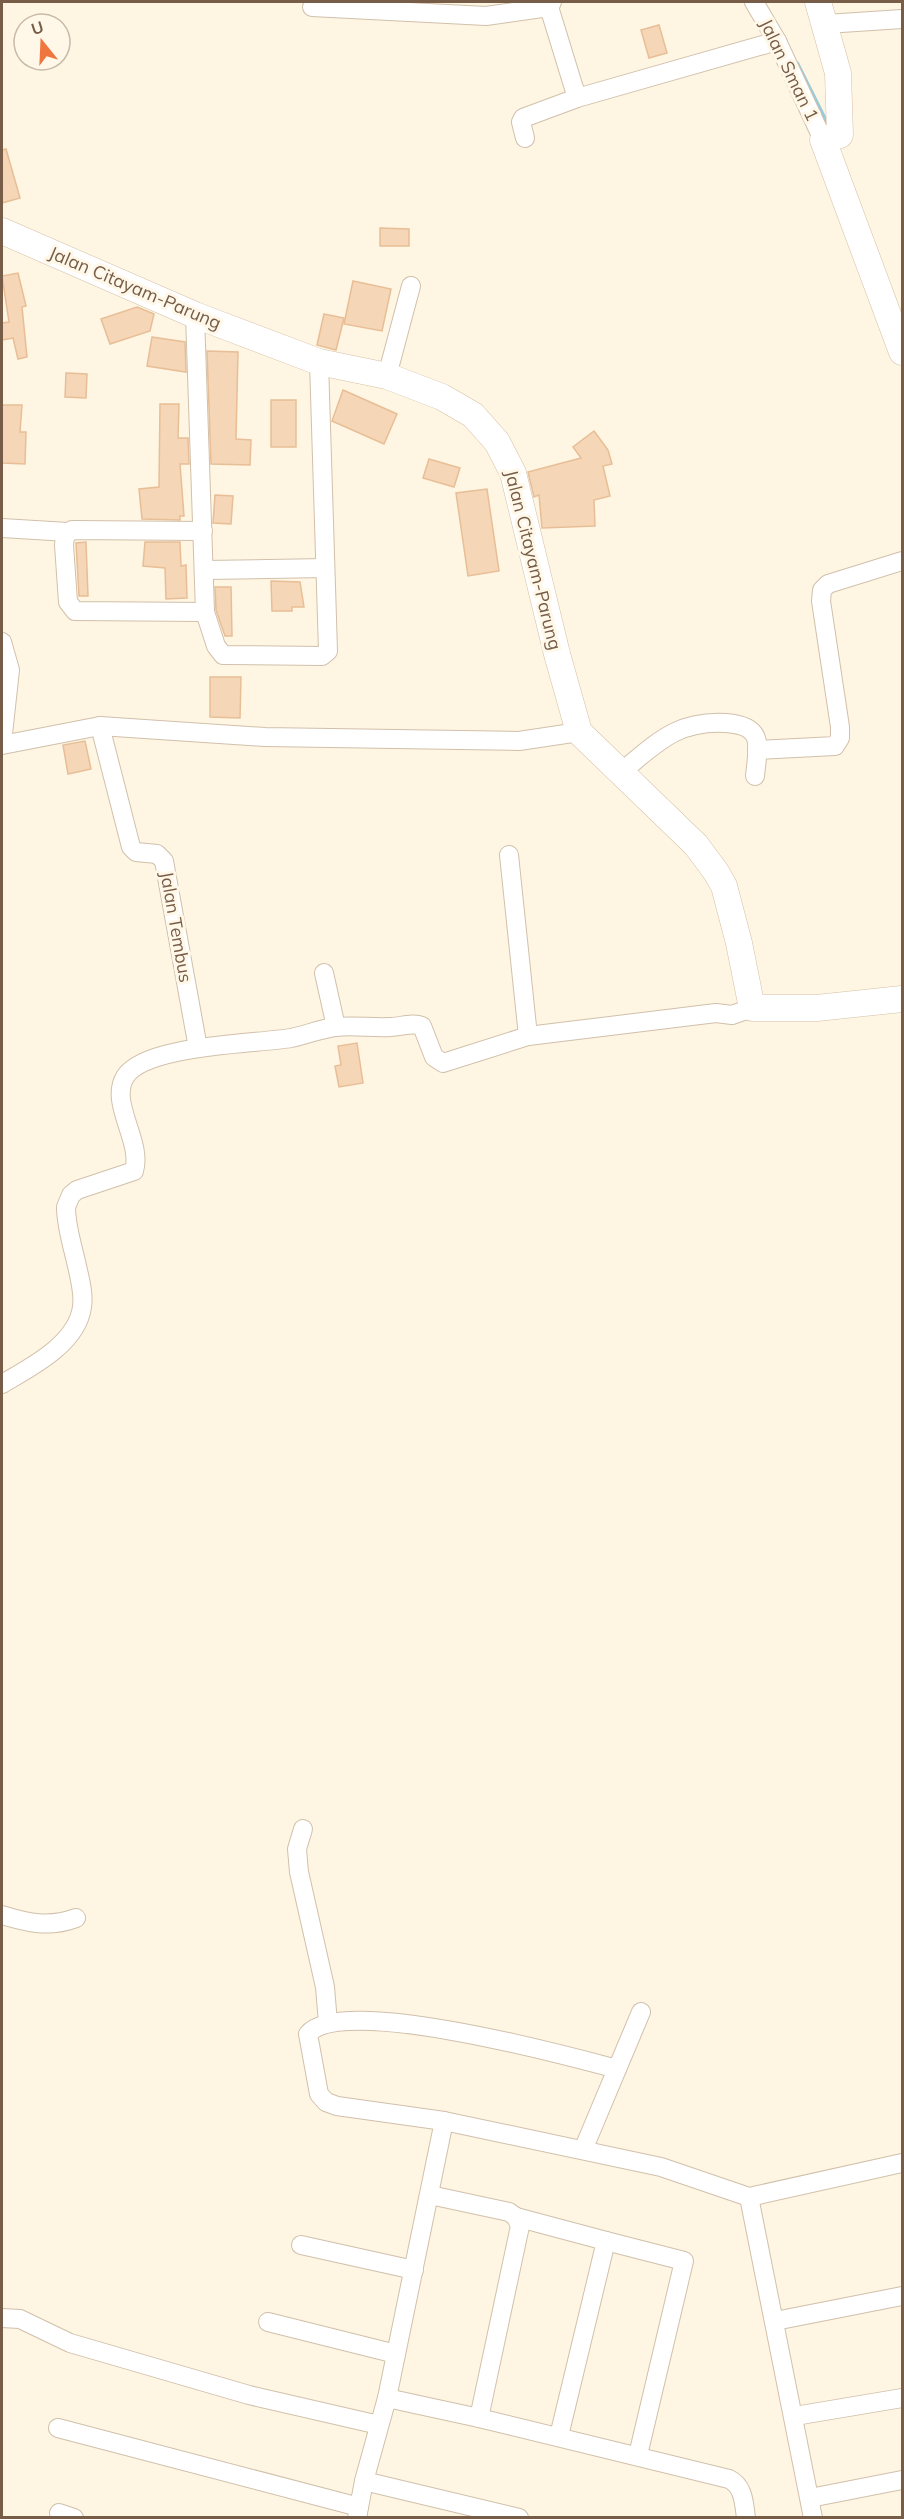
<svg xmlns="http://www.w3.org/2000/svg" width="904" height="2519" viewBox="0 0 904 2519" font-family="Mulish,sans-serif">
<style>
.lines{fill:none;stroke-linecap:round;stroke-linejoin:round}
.stream{stroke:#9acbdb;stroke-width:5}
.building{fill:#f5d6b7;stroke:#e8be97;stroke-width:1.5}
.street-casing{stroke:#d1c0ab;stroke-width:20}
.secondary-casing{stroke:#d5c0a7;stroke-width:27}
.street{stroke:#fff;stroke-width:18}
.secondary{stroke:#fff;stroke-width:26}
.labels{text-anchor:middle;stroke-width:6;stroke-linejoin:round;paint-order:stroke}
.street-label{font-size:18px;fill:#775c47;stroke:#fff8e9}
</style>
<rect width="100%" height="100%" fill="#fef5e2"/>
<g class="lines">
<polyline class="stream" points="797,64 829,128"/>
</g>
<g class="building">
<polygon points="659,25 667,53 649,58 641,30"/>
<polygon points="6,149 20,198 2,203 2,150"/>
<polygon points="380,228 409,229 409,246 380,246"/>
<polygon points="18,273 26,306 22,307 27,357 18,359 13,338 2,340 2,323 9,322 2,276"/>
<polygon points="353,281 391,289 382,331 344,324"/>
<polygon points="137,307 154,314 150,331 110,344 101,319"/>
<polygon points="324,314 344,318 336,350 317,345"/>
<polygon points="152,337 185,342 186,372 147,366"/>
<polygon points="207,351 238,352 236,439 251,440 250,465 211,464"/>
<polygon points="66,373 87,374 86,398 65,397"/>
<polygon points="343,390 397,414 384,444 332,421"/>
<rect x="271" y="400" width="25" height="47"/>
<polygon points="160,404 179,404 178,438 188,438 189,464 180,464 184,516 180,516 180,520 142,519 139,489 159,487"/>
<polygon points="2,405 22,405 20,432 26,432 25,464 2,463"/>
<polygon points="594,431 608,450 612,464 603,466 610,496 594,500 595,526 542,528 539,495 534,497 528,472 581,458 573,447"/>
<polygon points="429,459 460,468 454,487 423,478"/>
<polygon points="487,489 499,571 468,576 456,493"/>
<polygon points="215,495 233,496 231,524 213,523"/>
<polygon points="86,542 88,596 79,596 76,543"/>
<polygon points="145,542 180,542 181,566 186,565 187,598 166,599 165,568 143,566"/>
<polygon points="271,581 300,582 304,607 292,607 292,611 272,611"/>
<polygon points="215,587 231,587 232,636 225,636 216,610"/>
<polygon points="210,677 241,677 240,718 210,717"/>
<polygon points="85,741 91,769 68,774 63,745"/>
<polygon points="357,1043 363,1083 339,1087 335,1066 341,1065 338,1046"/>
</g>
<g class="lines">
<g class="street-casing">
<g id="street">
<polyline points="754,2 777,41 823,140"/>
<polyline points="312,7 486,16 549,7 552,2"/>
<polyline points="549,7 577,98"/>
<polyline points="826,24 902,19"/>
<polyline points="525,138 521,122 523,118 577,98 777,41"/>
<polyline points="195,315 205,612 216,646 223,655 322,656 328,651 319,362"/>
<polyline points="387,376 411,286"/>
<polyline points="2,528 68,532"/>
<polyline points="203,531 72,530 65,536 64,545 68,602 75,611 205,612"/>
<polyline points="205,570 325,568"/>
<polyline points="2,642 10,670 2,743"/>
<polyline points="100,726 131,847 136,852 157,854 164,861 198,1048"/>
<polyline points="2,745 100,726 265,737 519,741 579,732"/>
<polyline points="757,750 835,746 840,738 840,727 821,601 822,590 828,584 902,561"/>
<path d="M620 773C656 744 676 720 726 723 765 726 758 745 755 776"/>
<polyline points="509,855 528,1036"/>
<polyline points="324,973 336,1027"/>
<path d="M2 1384C31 1367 77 1344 82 1307 84 1294 80 1279 77 1266 73 1247 66 1227 66 1207L71 1195 77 1190 134 1171C143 1142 109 1103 125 1077 144 1045 255 1044 291 1038 306 1035 320 1029 335 1027 353 1025 372 1028 391 1027 401 1027 412 1022 422 1026L434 1057 443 1063 528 1036 716 1013 732 1015 752 1008"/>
<polyline points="303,1829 297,1849 299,1872 325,1987 328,2023"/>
<path d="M2 1915C28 1923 49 1928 76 1918"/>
<path d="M444 2121 337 2106 326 2102 319 2094 308 2034C341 1994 568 2056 617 2069"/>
<polyline points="583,2150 641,2012"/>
<polyline points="430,2195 509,2212 516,2217 520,2226 479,2418"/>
<polyline points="749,2197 813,2518"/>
<polyline points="516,2217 606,2241 559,2436"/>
<polyline points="606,2241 684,2261 638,2455"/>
<polyline points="301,2245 414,2270"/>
<polyline points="2,2318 20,2319 70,2343 249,2395 379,2425"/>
<polyline points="775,2321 902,2296"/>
<polyline points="268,2322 396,2354"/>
<path d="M387 2398 479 2418 729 2479C744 2486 744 2504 746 2518"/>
<polyline points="795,2416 902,2398"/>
<polyline points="58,2428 359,2507"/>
<polyline points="364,2481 519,2518"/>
<polyline points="810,2498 902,2480"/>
<polyline points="59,2513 74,2518"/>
<polyline points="357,2518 364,2481 387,2398 444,2121 661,2167 749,2197 902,2163"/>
</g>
</g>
<g class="secondary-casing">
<g id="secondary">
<polyline points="818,2 838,73 840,135 823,140 902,352"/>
<polyline points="2,231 195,315 319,362 387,376 442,397 473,415 497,442 513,473 557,654 579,732 696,845 716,872 724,886 739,943 752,1008 817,1008 902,999"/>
</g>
</g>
<use href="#street" class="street"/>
<use href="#secondary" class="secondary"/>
</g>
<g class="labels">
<g class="street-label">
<text transform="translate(789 70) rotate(64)" y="6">Jalan Sman 1</text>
<text transform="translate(135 288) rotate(23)" y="6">Jalan Citayam-Parung</text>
<text transform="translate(533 560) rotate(76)" y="6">Jalan Citayam-Parung</text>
<text transform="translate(176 927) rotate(80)" y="6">Jalan Tembus</text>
</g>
</g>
<rect width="904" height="2519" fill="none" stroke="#775c47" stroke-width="6"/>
<g transform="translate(42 42) rotate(342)"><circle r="28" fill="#fff8e9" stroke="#c9baa8" stroke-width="1.5"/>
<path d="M0-4.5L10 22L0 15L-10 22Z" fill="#ef773f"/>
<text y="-9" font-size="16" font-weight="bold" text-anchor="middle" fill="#775c47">U</text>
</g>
</svg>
